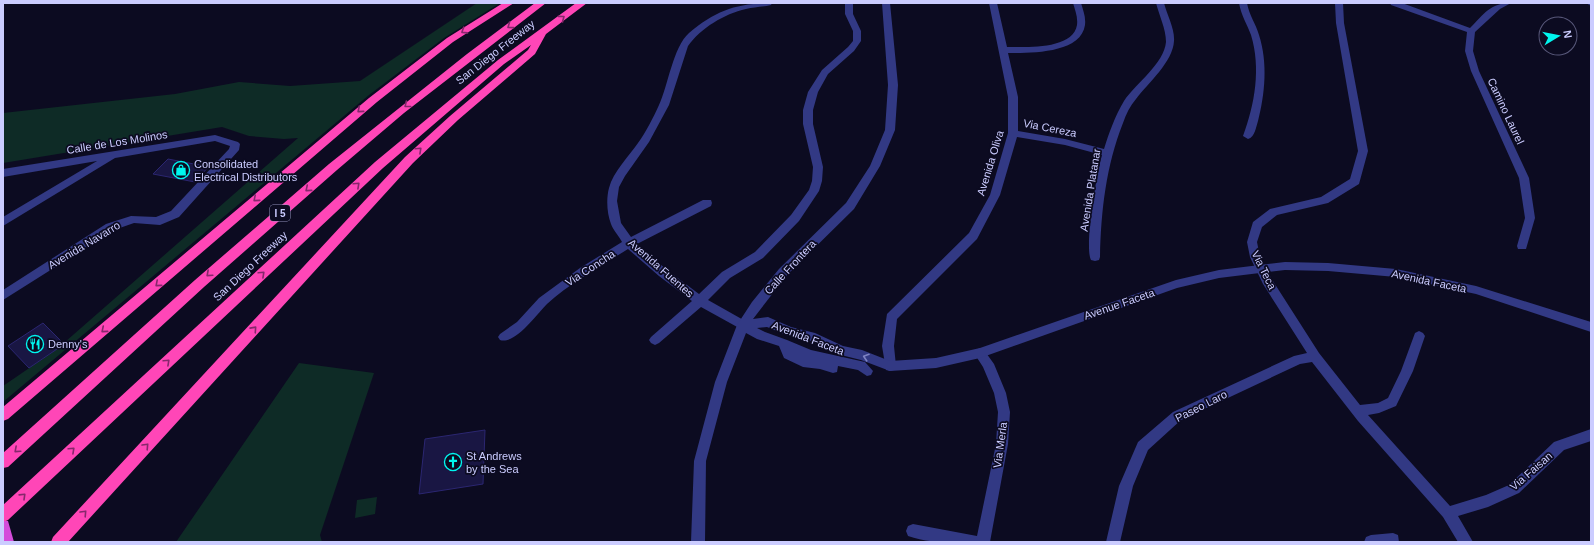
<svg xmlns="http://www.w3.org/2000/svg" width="1594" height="545" viewBox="0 0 1594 545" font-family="Arial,sans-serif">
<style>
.green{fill:#0e2b26}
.building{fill:#191643;stroke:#2b2671}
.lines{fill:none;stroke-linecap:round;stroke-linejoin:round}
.minor{fill:#323984;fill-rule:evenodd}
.tertiary{fill:#323984;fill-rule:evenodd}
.trunk{fill:#d44cdb;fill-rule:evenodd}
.motorway{fill:#ff46b7;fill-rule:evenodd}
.oneway{stroke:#86286c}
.oneway2{stroke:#7e82c2}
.labels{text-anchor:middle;stroke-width:3.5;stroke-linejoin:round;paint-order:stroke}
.shield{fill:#0c0b21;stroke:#9292bc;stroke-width:1}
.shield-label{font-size:10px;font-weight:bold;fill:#cbccff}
.street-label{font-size:11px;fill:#cbccff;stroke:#0c0b21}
.poi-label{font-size:11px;fill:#cbccff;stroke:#0c0b21;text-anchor:start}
</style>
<rect width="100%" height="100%" fill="#0c0b21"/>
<g class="green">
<polygon points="477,3 500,3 444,38 369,95 3,402 3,386 57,349 298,138 284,139 249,136 222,127 3,163 3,113 175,94 239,82 290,86 360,81"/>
<polygon points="299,363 374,373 320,535 322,542 176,542"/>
<polygon points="377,497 375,514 355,518 357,500"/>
</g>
<g class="building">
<polygon points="168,159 194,164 209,166 195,182 153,174"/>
<polygon points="43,323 62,342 55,347 57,349 29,368 8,346"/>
<polygon points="485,430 483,484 419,494 425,439"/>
</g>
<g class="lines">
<g class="minor">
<path d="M772 3 771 5C763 7 754 7 746 9 724 14 701 28 688 46L669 105 649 142 625 176 619 187 617 201 621 223 631 237 703 200H711L712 203 711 206 637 244 667 270 699 294 722 272 755 252 791 215 809 190 812 181 813 167 803 124V110L808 92 822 70 848 47 853 41V31L845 14V3H853V14L861 31V41L854 51 828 74 818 92 813 110V124L823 167 822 181 819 191 799 221 763 258 730 278 708 300 747 322 749 325 747 328 743 330 739 328 701 307 659 343 655 345 651 343 649 340 651 337 692 301 659 276 628 249C601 266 570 283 547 304 537 314 515 345 500 340L498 337 500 334 517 322 539 298 580 268 622 242C619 236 613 230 611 224 607 214 606 199 609 188 613 172 629 156 638 143 646 132 653 118 659 105 668 86 673 47 689 33 716 10 737 3 772 3Z"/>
<path d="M989 3H997L1007 47C1025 47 1073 50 1077 25 1078 17 1075 10 1073 3H1081C1083 10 1086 17 1085 25 1081 54 1029 53 1008 53L1018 97V131L1065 139 1104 149C1109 133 1115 116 1124 101 1136 83 1164 64 1166 42 1166 29 1159 15 1156 3H1164C1167 15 1175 29 1174 41 1173 62 1148 83 1136 99 1130 106 1126 114 1123 123 1106 166 1101 211 1100 257L1099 260 1095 261 1091 260C1084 247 1097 172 1102 155L1065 145 1017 137 1000 195 977 239 897 319 894 346 896 366 894 370 890 371 886 370 882 346 887 314 969 233 990 195 1008 133V97Z"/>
<path d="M1239 3H1247C1249 15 1256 24 1259 35 1268 63 1265 94 1258 121 1256 127 1255 137 1248 139L1243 136C1255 104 1261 68 1251 35 1247 24 1241 15 1239 3Z"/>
<polygon points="1335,3 1343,3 1344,23 1368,151 1359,184 1328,203 1277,215 1262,227 1257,242 1260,257 1271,278 1319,353 1360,405 1378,403 1388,398 1401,371 1415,333 1419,331 1423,333 1425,336 1413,371 1396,406 1379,413 1368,415 1450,506 1486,495 1509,485 1554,442 1591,429 1591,441 1564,450 1519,493 1488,507 1458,516 1473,542 1458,542 1443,517 1358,421 1312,362 1300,364 1181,420 1148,450 1133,486 1120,542 1106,542 1119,486 1138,442 1173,412 1294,356 1307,353 1263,284 1250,257 1247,242 1253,222 1270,209 1321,197 1350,179 1358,151 1336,23"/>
<path d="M1390 3H1402L1470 28C1484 14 1490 3 1511 3L1500 9 1475 32 1473 51 1479 71 1529 178 1535 218 1526 249H1518L1517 246 1525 218 1519 178 1471 71 1465 51 1467 32 1391 5Z"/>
<polygon points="1586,3 1591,3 1591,6"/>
<polygon points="215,135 238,142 240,144 239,150 179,217 160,225 134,223 114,230 3,300 3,290 106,224 131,216 156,217 171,211 229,149 230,146 215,141 115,158 3,226 3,217 97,161 3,177 3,169"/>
<path d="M980 348 984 350 994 364 1006 393 1010 412 1008 444 990 542C963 542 933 545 908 536L906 531 908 526 913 524 977 536 996 444 998 412 994 393 983 367 974 353 976 350Z"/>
<polygon points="1393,533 1398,535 1399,542 1364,542 1366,537 1371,535"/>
</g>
<polygon class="tertiary" points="882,3 890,3 898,85 895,130 880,166 854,209 787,275 753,319 768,317 791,327 815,333 843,346 862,350 890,361 936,358 980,348 1176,280 1219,270 1285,262 1328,263 1396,269 1476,286 1591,322 1591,332 1476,294 1396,277 1328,271 1285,270 1219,278 1177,288 980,358 936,368 890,371 861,360 837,354 809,340 789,336 767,327 757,328 765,332 787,340 811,350 865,362 873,371 871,375 867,376 858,370 838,366 837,372 833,373 820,369 803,367 784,358 779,346 757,339 746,333 727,382 706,461 705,542 691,542 694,461 715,382 737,325 752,302 779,269 846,203 870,166 885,130 888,85"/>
<polygon class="trunk" points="3,520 8,521 14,542 3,542"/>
<g class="motorway">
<polygon points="503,3 514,3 453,42 377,102 8,419 3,421 3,407 369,98 447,38"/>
<polygon points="535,3 546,3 404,113 337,170 204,287 8,467 3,468 3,453 195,280 329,164 467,54"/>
<polygon points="576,3 587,3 546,34 535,54 458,120 413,163 68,542 51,542 53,537 405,157 450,116 528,50 531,45 504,64 383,168 8,520 3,522 3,505 375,162 498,60"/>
</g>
</g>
<defs><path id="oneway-chevron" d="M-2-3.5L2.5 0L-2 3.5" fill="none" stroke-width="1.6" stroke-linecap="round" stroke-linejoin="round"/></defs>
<g class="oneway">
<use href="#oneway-chevron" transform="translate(562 18) rotate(-37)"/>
<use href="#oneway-chevron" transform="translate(510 26) rotate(144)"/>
<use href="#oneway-chevron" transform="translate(464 31) rotate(147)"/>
<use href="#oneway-chevron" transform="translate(407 105) rotate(141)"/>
<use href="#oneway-chevron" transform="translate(360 110) rotate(140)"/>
<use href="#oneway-chevron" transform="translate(419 150) rotate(-43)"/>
<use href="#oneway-chevron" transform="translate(357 185) rotate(-43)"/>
<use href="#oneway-chevron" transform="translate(308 189) rotate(140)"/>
<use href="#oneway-chevron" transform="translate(256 199) rotate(139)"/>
<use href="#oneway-chevron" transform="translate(209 274) rotate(138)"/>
<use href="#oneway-chevron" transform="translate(262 274) rotate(-43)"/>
<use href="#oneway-chevron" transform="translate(158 284) rotate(139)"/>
<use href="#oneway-chevron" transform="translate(254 329) rotate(-48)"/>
<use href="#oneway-chevron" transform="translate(104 330) rotate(140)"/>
<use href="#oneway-chevron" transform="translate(167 362) rotate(-43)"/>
<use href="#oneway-chevron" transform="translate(146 446) rotate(-47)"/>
<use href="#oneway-chevron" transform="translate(17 450) rotate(138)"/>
<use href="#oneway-chevron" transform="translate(72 450) rotate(-43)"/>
<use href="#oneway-chevron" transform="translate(23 496) rotate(-44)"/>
<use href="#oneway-chevron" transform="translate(84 513) rotate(-47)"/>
</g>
<use class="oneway2" href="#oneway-chevron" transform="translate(866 357) rotate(-162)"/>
<defs>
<g id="shop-ring" transform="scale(0.9)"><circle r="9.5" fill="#0c0b21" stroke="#00f6ef" stroke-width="1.5"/><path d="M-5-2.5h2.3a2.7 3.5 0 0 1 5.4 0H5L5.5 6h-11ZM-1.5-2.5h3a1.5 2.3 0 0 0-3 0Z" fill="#00f6ef"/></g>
<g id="restaurant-ring" transform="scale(0.9)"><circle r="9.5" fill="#0c0b21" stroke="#00f6ef" stroke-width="1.5"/><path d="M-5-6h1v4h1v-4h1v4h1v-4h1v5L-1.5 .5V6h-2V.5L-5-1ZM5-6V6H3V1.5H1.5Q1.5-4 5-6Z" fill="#00f6ef"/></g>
<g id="church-ring" transform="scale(0.9)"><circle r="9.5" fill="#0c0b21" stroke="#00f6ef" stroke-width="1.5"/><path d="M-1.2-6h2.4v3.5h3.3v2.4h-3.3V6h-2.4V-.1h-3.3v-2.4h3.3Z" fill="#00f6ef"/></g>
</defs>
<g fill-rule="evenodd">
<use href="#shop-ring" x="181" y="170"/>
<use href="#restaurant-ring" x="35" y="344"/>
<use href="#church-ring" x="453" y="462"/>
</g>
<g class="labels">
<rect class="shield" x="270" y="205" width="20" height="16" rx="3"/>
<g class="shield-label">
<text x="280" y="217">I 5</text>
</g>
<g class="street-label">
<text transform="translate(495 52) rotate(-38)" y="4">San Diego Freeway</text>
<text transform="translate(1506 111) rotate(65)" y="4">Camino Laurel</text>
<text transform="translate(1050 128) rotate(11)" y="4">Via Cereza</text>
<text transform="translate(117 142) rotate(-9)" y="4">Calle de Los Molinos</text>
<text transform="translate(990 163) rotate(-73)" y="4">Avenida Oliva</text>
<text transform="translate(1090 190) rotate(-81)" y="4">Avenida Platanar</text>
<text transform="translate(84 245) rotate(-31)" y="4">Avenida Navarro</text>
<text transform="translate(250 266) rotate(-43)" y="4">San Diego Freeway</text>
<text transform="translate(790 267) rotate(-47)" y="4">Calle Frontera</text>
<text transform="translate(590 268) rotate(-33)" y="4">Via Concha</text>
<text transform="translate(661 268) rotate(41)" y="4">Avenida Fuentes</text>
<text transform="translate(1264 270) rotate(64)" y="4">Via Teca</text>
<text transform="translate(1429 281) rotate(12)" y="4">Avenida Faceta</text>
<text transform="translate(1119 304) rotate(-19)" y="4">Avenue Faceta</text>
<text transform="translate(808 338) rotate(21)" y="4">Avenida Faceta</text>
<text transform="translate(1201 406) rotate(-27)" y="4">Paseo Laro</text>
<text transform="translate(1000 445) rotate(-82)" y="4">Via Merla</text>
<text transform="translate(1531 471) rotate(-41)" y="4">Via Faisan</text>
</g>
<g class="poi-label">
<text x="194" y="168">Consolidated<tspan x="194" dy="13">Electrical Distributors</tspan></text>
<text x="48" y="348">Denny's</text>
<text x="466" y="460">St Andrews<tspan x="466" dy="13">by the Sea</tspan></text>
</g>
</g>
<rect width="1594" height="545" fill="none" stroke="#cbccff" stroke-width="8"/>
<g transform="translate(1558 36) rotate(80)"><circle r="19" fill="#0c0b21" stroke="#58587a"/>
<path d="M0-3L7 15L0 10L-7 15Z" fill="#00f6ef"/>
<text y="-6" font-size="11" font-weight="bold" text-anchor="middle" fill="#cbccff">N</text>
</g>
</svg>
